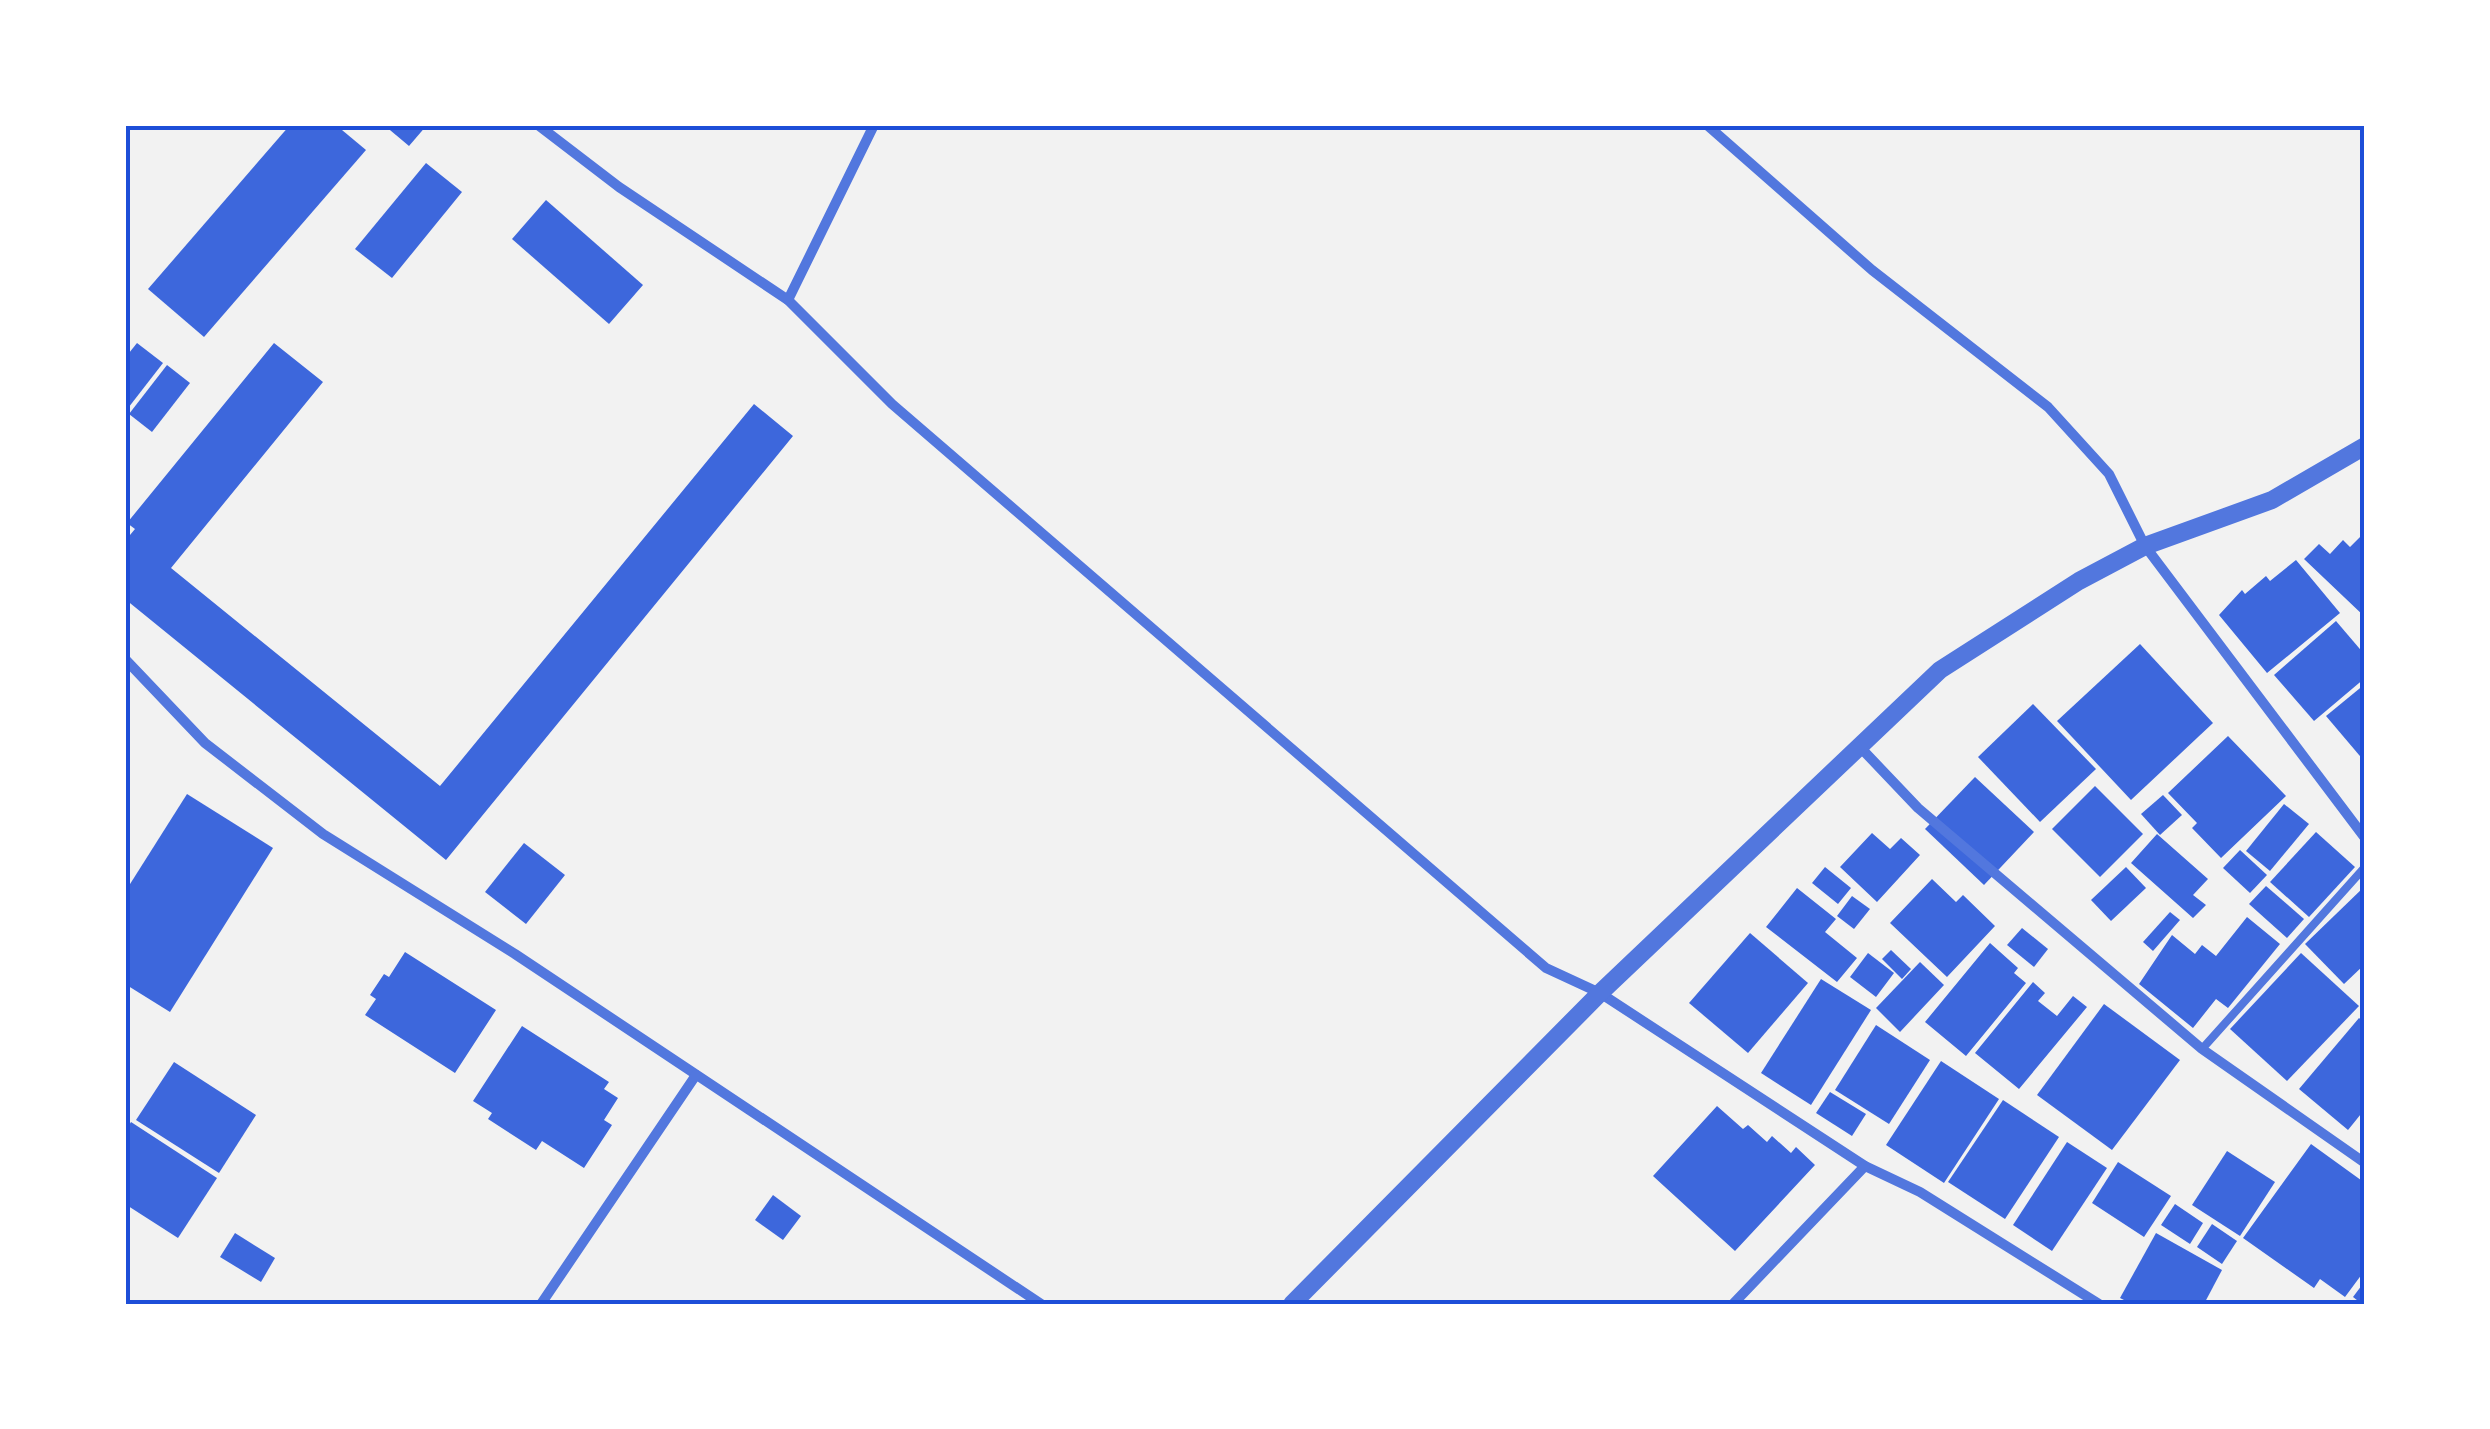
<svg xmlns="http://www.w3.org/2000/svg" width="2490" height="1429" viewBox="0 0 2490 1429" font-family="'Roboto Condensed',sans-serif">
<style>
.building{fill:#3d67dc}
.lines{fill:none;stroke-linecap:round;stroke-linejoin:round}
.service{stroke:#5277de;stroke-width:8}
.minor{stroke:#5277de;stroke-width:10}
.tertiary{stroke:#5277de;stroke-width:18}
.neatline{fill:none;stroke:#1d4ed8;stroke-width:4}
</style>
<rect width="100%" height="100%" fill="#f2f2f2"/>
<g class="building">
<polygon points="290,125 336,125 366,150 204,337 148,289"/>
<polygon points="384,125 427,125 409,146"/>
<polygon points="426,163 462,192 392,278 355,249"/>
<polygon points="546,200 643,285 609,324 512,239"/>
<polygon points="137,343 163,363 125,412 125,358"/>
<polygon points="274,343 323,382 171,568 440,786 754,404 793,436 446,860 125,599 125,541 135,529 127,523"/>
<polygon points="167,365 190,383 152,432 129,414"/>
<polygon points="2365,532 2365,617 2304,559 2319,544 2330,554 2343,540 2350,547"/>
<polygon points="2296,560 2340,613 2267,673 2219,615 2242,590 2245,594 2266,576 2270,581"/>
<polygon points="2336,621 2365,655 2365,678 2314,721 2274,675"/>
<polygon points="2140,644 2213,723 2131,800 2057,721"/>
<polygon points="2365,684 2365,762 2326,716"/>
<polygon points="2033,704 2096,769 2040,822 1978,757"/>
<polygon points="2228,736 2286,796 2221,858 2192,828 2197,823 2168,793"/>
<polygon points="1975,777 2034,832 1984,885 1925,829"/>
<polygon points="2095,786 2143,834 2100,877 2052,829"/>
<polygon points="187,794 273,848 170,1012 125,984 125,892"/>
<polygon points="2163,795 2182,815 2160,835 2141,814"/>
<polygon points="2284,804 2309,824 2270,871 2246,851"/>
<polygon points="2316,832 2355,867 2309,917 2270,882"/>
<polygon points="1872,833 1890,849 1901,838 1920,855 1877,902 1840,867"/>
<polygon points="2157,834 2208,879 2193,895 2206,905 2193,918 2131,863"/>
<polygon points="524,843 565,875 526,924 485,892"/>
<polygon points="2240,850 2267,875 2250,893 2223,868"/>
<polygon points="1825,867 1851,888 1838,904 1812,883"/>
<polygon points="2126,867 2146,888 2111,921 2091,900"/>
<polygon points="1932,879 1956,902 1963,895 1995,926 1947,977 1890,923"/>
<polygon points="2266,886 2304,919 2287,938 2249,904"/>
<polygon points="2365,886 2365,964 2344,984 2305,944"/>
<polygon points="1797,888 1836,919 1825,932 1857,958 1837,982 1766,927"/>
<polygon points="1852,896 1870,909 1854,929 1837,916"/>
<polygon points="2170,912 2180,920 2153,951 2143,942"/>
<polygon points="2247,917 2280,944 2228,1008 2216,999 2193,1028 2139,984 2172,935 2195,954 2202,945 2216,956"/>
<polygon points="2022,928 2048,949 2034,967 2007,945"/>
<polygon points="1750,933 1808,983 1748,1053 1689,1003"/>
<polygon points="1990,943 2018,968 2014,973 2026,983 1966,1056 1925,1022"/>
<polygon points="1891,950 1911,969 1902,979 1882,959"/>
<polygon points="405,952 496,1010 455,1073 365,1015 376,999 370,995 384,974 389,977"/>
<polygon points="1868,953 1894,973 1876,997 1850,977"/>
<polygon points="2301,953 2359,1006 2287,1081 2230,1029"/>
<polygon points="1920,962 1944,985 1900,1032 1876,1008"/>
<polygon points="1821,979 1871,1010 1811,1105 1761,1073"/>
<polygon points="2033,982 2045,993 2038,1001 2057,1016 2073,996 2087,1007 2019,1089 1975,1053"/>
<polygon points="2104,1004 2180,1060 2112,1150 2037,1095"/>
<polygon points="2359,1018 2365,1023 2365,1109 2348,1130 2299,1089"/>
<polygon points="1876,1025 1930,1060 1889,1124 1835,1090"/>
<polygon points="522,1026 609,1082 604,1089 618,1098 604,1120 612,1125 584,1168 542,1141 536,1150 488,1119 492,1113 473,1101"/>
<polygon points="1941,1061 1999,1099 1944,1183 1886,1145"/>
<polygon points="174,1062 256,1115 219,1173 136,1120"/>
<polygon points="1830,1092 1866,1114 1852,1136 1816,1113"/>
<polygon points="2003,1100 2059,1137 2005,1219 1948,1182"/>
<polygon points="1717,1106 1743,1129 1748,1125 1767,1142 1772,1136 1791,1153 1796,1147 1815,1165 1735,1251 1653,1176"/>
<polygon points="131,1122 217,1178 178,1238 125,1204 125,1132"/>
<polygon points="2067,1142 2107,1168 2052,1251 2013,1225"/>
<polygon points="2311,1144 2365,1183 2365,1270 2345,1297 2320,1279 2314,1288 2243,1238"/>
<polygon points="2227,1151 2275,1182 2240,1236 2192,1205"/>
<polygon points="2118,1162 2171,1196 2144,1237 2092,1203"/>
<polygon points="773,1195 801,1216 783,1240 755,1220"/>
<polygon points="2175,1204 2203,1223 2190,1244 2161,1225"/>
<polygon points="2212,1224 2237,1241 2222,1264 2197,1247"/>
<polygon points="235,1233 275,1258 261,1282 220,1257"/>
<polygon points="2156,1233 2222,1270 2204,1304 2132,1304 2120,1298"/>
<polygon points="2365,1281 2365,1304 2362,1304 2353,1297"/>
</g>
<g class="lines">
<polyline class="service" points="2202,1049 2365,867"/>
<g class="minor">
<polyline points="538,125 619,187 788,300 892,404 1546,968 1600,993 1865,1166 1920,1192 2099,1304"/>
<polyline points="1707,125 1872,270 2048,407 2109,474 2145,546 2365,838"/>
<polyline points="788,300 874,125"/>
<polyline points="125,659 205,743 323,834 515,954 1041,1304"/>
<polyline points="1859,746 1918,808 2202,1049 2365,1163"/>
<polyline points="541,1304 696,1075"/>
<polyline points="1733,1304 1865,1166"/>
</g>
<polyline class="tertiary" points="1292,1304 1600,993 1940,670 2079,581 2145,546 2272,500 2365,446"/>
</g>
<rect width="2490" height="1429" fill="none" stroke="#ffffff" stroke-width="255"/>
<rect x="128" y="128" width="2234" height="1174" class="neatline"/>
</svg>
